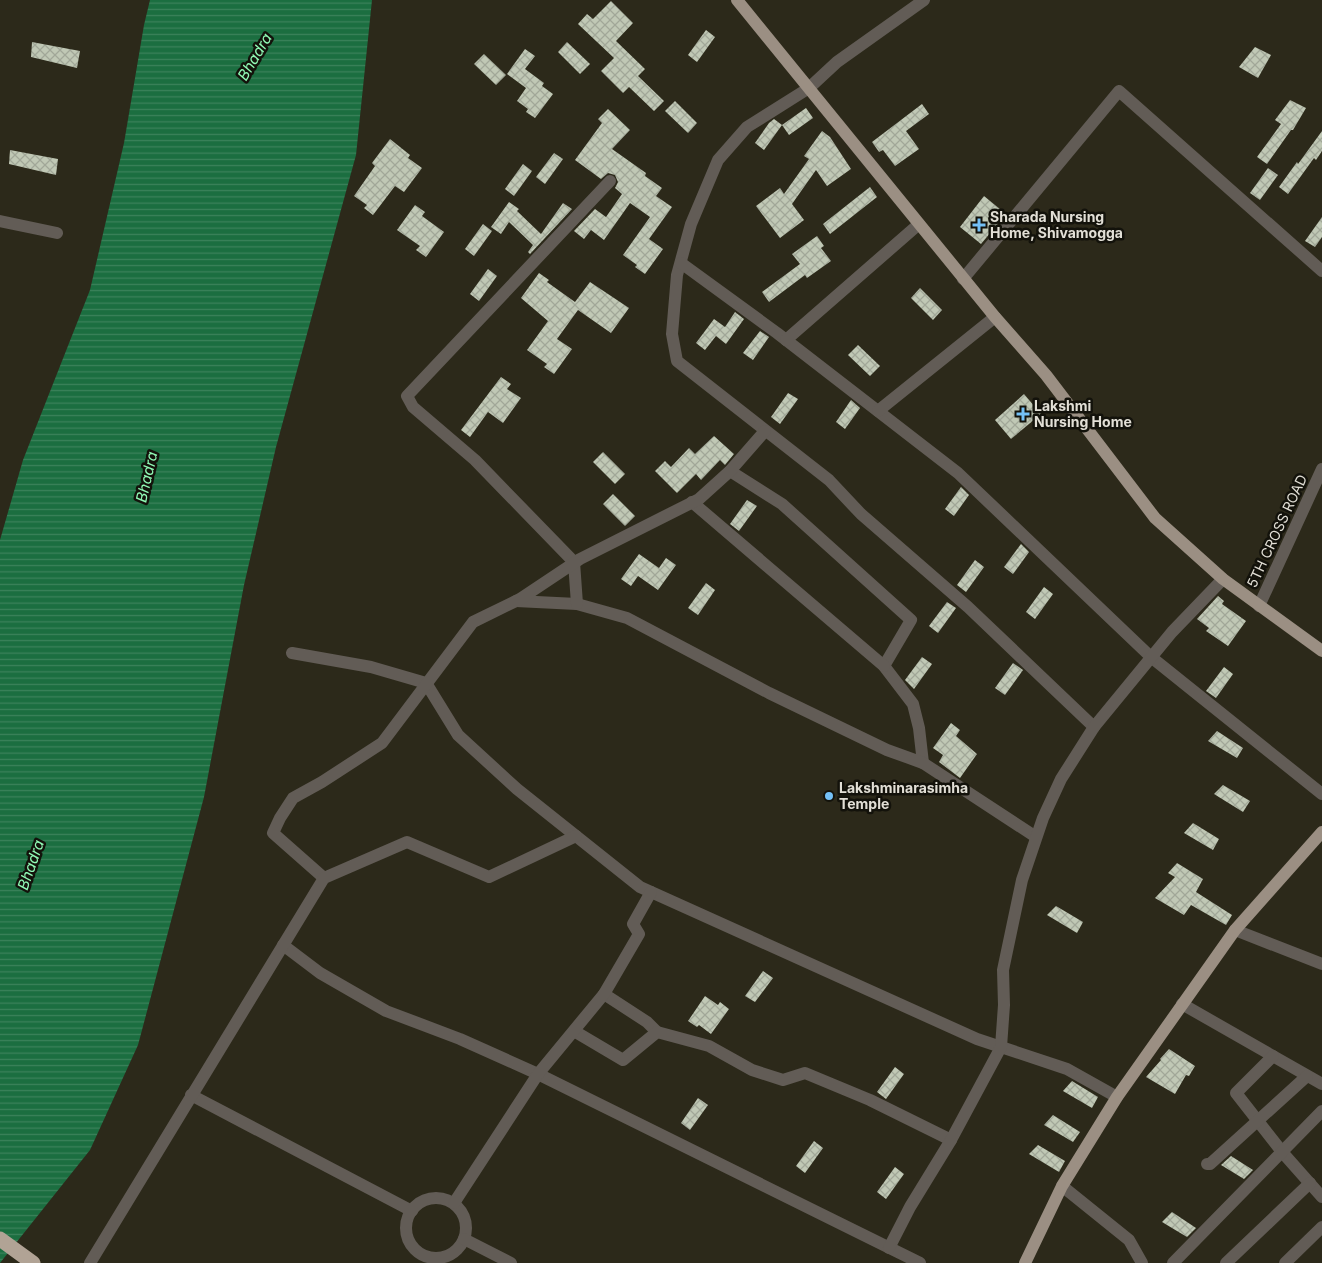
<svg xmlns="http://www.w3.org/2000/svg" width="1322" height="1263" viewBox="0 0 1322 1263" font-family="Inter,sans-serif">
<style>
.water{fill:url(#water-rules)}
.building{fill:url(#building-cross-hatch)}
.lines{fill:none;stroke-linecap:round;stroke-linejoin:round}
.minor{stroke:#625c56;stroke-width:12}
.major{stroke:#9b8f83;stroke-width:12}
.highway{stroke:#b1a395;stroke-width:15}
.poi-dot{fill:#74c0f6;stroke:#13120b;stroke-width:2}
.labels{text-anchor:middle;stroke-width:5;stroke-linejoin:round;paint-order:stroke}
.poi-label{font-size:14px;font-weight:bold;fill:#e2dfd6;stroke:#13120b;text-anchor:start}
.street-label{font-size:14px;fill:#e2dfd6;stroke:#13120b}
.water-label{font-size:15px;font-style:italic;fill:#91fbb6;stroke:#13120b}
</style>
<defs>
<pattern id="water-rules" width="6" height="5" patternUnits="userSpaceOnUse" patternTransform="scale(1.25)"><rect width="6" height="5" fill="#1b6e40"/><path d="M0 2.5h6" fill="none" stroke="#3c825b"/></pattern>
<pattern id="building-cross-hatch" width="8" height="8" patternUnits="userSpaceOnUse" patternTransform="scale(1.25)"><rect width="8" height="8" fill="#c0c8b5"/><path d="M0 0l8 8M0 8l8-8" fill="none" stroke="#a1a798"/></pattern>
</defs>
<rect width="100%" height="100%" fill="#2c291a"/>
<polygon class="water" points="150,0 372,0 356,155 276,447 244,585 204,797 138,1045 90,1150 0,1263 0,540 23,460 90,290 124,143 144,25"/>
<g class="building">
<polygon points="611,1 633,23 616,41 645,69 638,76 664,101 654,111 629,87 623,93 601,71 614,58 578,24 587,14 593,19"/>
<polygon points="706,30 715,37 697,62 688,55"/>
<polygon points="32,42 80,51 77,68 31,57"/>
<polygon points="567,42 590,64 580,74 558,52"/>
<polygon points="1255,47 1271,55 1258,78 1239,67"/>
<polygon points="525,49 535,56 525,69 544,83 542,86 553,94 535,118 526,112 528,109 517,101 526,88 507,74"/>
<polygon points="484,54 506,75 496,85 474,64"/>
<polygon points="1290,100 1306,108 1293,130 1291,130 1267,164 1257,157 1281,124 1275,120"/>
<polygon points="675,101 697,123 688,133 665,111"/>
<polygon points="922,104 929,114 906,131 919,149 895,166 883,150 879,152 872,142"/>
<polygon points="806,108 813,118 789,135 782,125"/>
<polygon points="608,109 630,130 612,149 646,173 645,176 662,188 656,196 672,207 649,239 663,249 645,274 635,267 637,265 623,255 650,217 630,203 604,240 591,230 584,239 574,231 595,209 606,217 622,194 615,188 618,182 615,175 608,173 601,179 575,160 602,123 598,119"/>
<polygon points="774,119 782,125 764,150 755,143 769,123"/>
<polygon points="822,131 830,137 851,169 827,186 816,170 792,204 804,220 780,238 756,206 780,188 784,194 809,159 804,156"/>
<polygon points="1322,131 1322,151 1316,160 1314,158 1288,194 1279,187 1297,162 1298,164"/>
<polygon points="390,139 410,155 408,158 422,168 404,192 395,186 373,215 364,208 367,205 354,196 375,166 372,163"/>
<polygon points="10,150 58,159 56,175 9,164"/>
<polygon points="554,153 563,159 545,184 536,177"/>
<polygon points="523,164 532,171 514,196 505,189"/>
<polygon points="1268,168 1278,175 1260,200 1250,193"/>
<polygon points="870,187 877,197 830,234 823,224"/>
<polygon points="984,196 1006,214 981,244 960,227"/>
<polygon points="509,202 519,209 517,211 541,234 563,203 572,209 530,254 528,252 533,245 509,222 501,234 491,227"/>
<polygon points="415,205 425,212 422,216 444,232 426,257 416,250 420,246 397,230"/>
<polygon points="1322,217 1322,237 1315,247 1305,241"/>
<polygon points="483,224 492,231 474,256 465,249"/>
<polygon points="817,236 824,246 821,248 831,261 807,278 805,275 769,302 762,292 800,264 792,254"/>
<polygon points="488,269 497,276 479,301 470,294"/>
<polygon points="539,273 549,280 547,282 575,302 590,282 629,308 611,333 578,310 557,339 572,349 554,374 544,367 547,364 527,350 548,321 521,298"/>
<polygon points="920,288 942,310 933,320 911,298"/>
<polygon points="735,312 744,319 726,344 716,336 705,350 696,343 714,319 725,327"/>
<polygon points="760,331 769,337 753,360 743,353"/>
<polygon points="858,345 880,366 870,376 848,355"/>
<polygon points="501,377 511,384 507,389 521,398 503,423 488,412 470,437 461,430"/>
<polygon points="788,393 798,399 780,424 771,417"/>
<polygon points="1024,394 1041,414 1011,439 995,420"/>
<polygon points="851,400 860,408 845,429 836,422"/>
<polygon points="714,436 734,454 725,465 720,460 701,480 696,474 677,493 655,471 665,461 671,467 689,448 695,454"/>
<polygon points="603,452 625,474 615,484 593,462"/>
<polygon points="961,487 969,495 954,516 945,509"/>
<polygon points="613,494 635,516 625,526 603,504"/>
<polygon points="747,500 757,506 739,531 730,524"/>
<polygon points="1021,544 1029,552 1013,574 1004,567"/>
<polygon points="639,554 659,568 666,558 676,565 658,590 638,576 631,586 621,579"/>
<polygon points="975,560 984,567 966,592 957,585"/>
<polygon points="706,583 715,590 698,615 688,608"/>
<polygon points="1044,587 1053,594 1035,619 1026,612"/>
<polygon points="1218,596 1224,601 1222,604 1246,621 1228,646 1206,631 1209,628 1197,619"/>
<polygon points="947,602 956,608 938,633 929,626"/>
<polygon points="922,657 932,664 914,689 905,680"/>
<polygon points="1013,663 1023,670 1005,695 995,688"/>
<polygon points="1224,667 1233,674 1216,698 1206,691"/>
<polygon points="951,723 960,730 956,736 977,754 960,778 939,762 943,755 933,748"/>
<polygon points="1217,731 1243,748 1237,758 1208,741"/>
<polygon points="1223,785 1250,801 1243,812 1214,794"/>
<polygon points="1193,823 1219,839 1213,850 1184,833"/>
<polygon points="1177,863 1203,879 1196,892 1232,915 1226,925 1191,905 1184,915 1155,898 1175,877 1168,873"/>
<polygon points="1056,906 1083,922 1077,933 1047,915"/>
<polygon points="763,971 773,978 755,1002 745,996"/>
<polygon points="705,996 718,1005 720,1002 729,1009 711,1034 699,1025 697,1027 688,1021"/>
<polygon points="1169,1049 1195,1066 1189,1076 1186,1075 1175,1094 1146,1077 1161,1060 1160,1059"/>
<polygon points="895,1067 904,1074 886,1099 877,1092"/>
<polygon points="1072,1081 1098,1097 1092,1108 1063,1091"/>
<polygon points="698,1098 708,1105 690,1130 681,1123"/>
<polygon points="1053,1115 1080,1132 1073,1142 1044,1125"/>
<polygon points="814,1141 823,1148 805,1173 796,1166"/>
<polygon points="1038,1145 1065,1161 1059,1172 1029,1154"/>
<polygon points="1231,1156 1253,1170 1244,1179 1221,1165"/>
<polygon points="895,1167 904,1174 886,1199 877,1192"/>
<polygon points="1172,1212 1196,1228 1187,1237 1162,1222"/>
</g>
<g class="lines">
<g class="minor">
<polyline points="924,0 837,62 809,88 747,127 718,160 691,224 677,275 672,334 677,361 829,480 861,514 968,607 1094,727"/>
<polyline points="0,221 57,233"/>
<polyline points="681,263 777,333 958,473 1151,657 1322,794"/>
<polyline points="963,279 1119,91 1322,271"/>
<polyline points="786,340 919,224"/>
<polyline points="878,411 995,317"/>
<polyline points="730,471 782,504 911,620 884,666 913,704 919,728 923,763"/>
<polyline points="692,502 884,666"/>
<polyline points="516,601 577,604 627,618 769,693 887,750 923,763 1036,837"/>
<polyline points="577,604 574,562 475,460 413,407 407,396 610,181"/>
<polyline points="1259,606 1322,469"/>
<polyline points="292,653 371,667 426,683 458,735 517,789 640,887 977,1039 1067,1069 1117,1097"/>
<polyline points="324,878 273,833 280,818 293,798 322,782 382,743 473,622 520,599 580,559 699,499 730,471 765,431"/>
<polyline points="1235,930 1322,964"/>
<polyline points="283,945 320,973 386,1011 460,1039 538,1074 920,1263"/>
<polyline points="604,994 647,1022 657,1032"/>
<polyline points="1182,1004 1322,1084"/>
<polyline points="574,1031 623,1060 657,1032 709,1046 752,1070 783,1080 805,1073 870,1100 951,1140"/>
<polyline points="1273,1056 1236,1093 1283,1153 1322,1197"/>
<polyline points="191,1095 412,1211"/>
<polyline points="1207,1164 1210,1164 1307,1076"/>
<polyline points="1062,1186 1129,1240 1142,1263"/>
<circle cx="436" cy="1228" r="30"/>
<polyline points="454,1203 538,1074 604,994 639,934 633,924 651,892"/>
<polyline points="464,1239 511,1263"/>
<polyline points="889,1248 910,1207 951,1140 1001,1047 1004,1005 1003,970 1022,880 1043,818 1061,779 1094,727 1172,632 1223,579"/>
<polyline points="90,1263 324,878 407,842 489,877 576,836"/>
<polyline points="1173,1263 1322,1111"/>
<polyline points="1226,1263 1310,1183"/>
<polyline points="1285,1263 1322,1227"/>
</g>
<g class="major">
<polyline points="737,0 995,317 1046,375 1155,518 1223,579 1322,651"/>
<polyline points="1025,1263 1062,1186 1117,1097 1235,930 1322,832"/>
</g>
<polyline class="highway" points="0,1239 33,1263"/>
</g>
<g class="poi-dot">
<path d="M976.5 217.5h5v5h5v5h-5v5h-5v-5h-5v-5h5z"/>
<path d="M1020.5 406.5h5v5h5v5h-5v5h-5v-5h-5v-5h5z"/>
<circle cx="829" cy="796" r="5"/>
</g>
<g class="labels">
<g class="poi-label">
<text x="990" y="222">Sharada Nursing<tspan x="990" dy="16">Home, Shivamogga</tspan></text>
<text x="1034" y="411">Lakshmi<tspan x="1034" dy="16">Nursing Home</tspan></text>
<text x="839" y="793">Lakshminarasimha<tspan x="839" dy="16">Temple</tspan></text>
</g>
<g class="street-label">
<text transform="translate(1277 531) rotate(-65)" y="5">5TH CROSS ROAD</text>
</g>
<g class="water-label">
<text transform="translate(255 57) rotate(-59)" y="5">Bhadra</text>
<text transform="translate(147 477) rotate(-77)" y="5">Bhadra</text>
<text transform="translate(31 865) rotate(-71)" y="5">Bhadra</text>
</g>
</g>
</svg>
